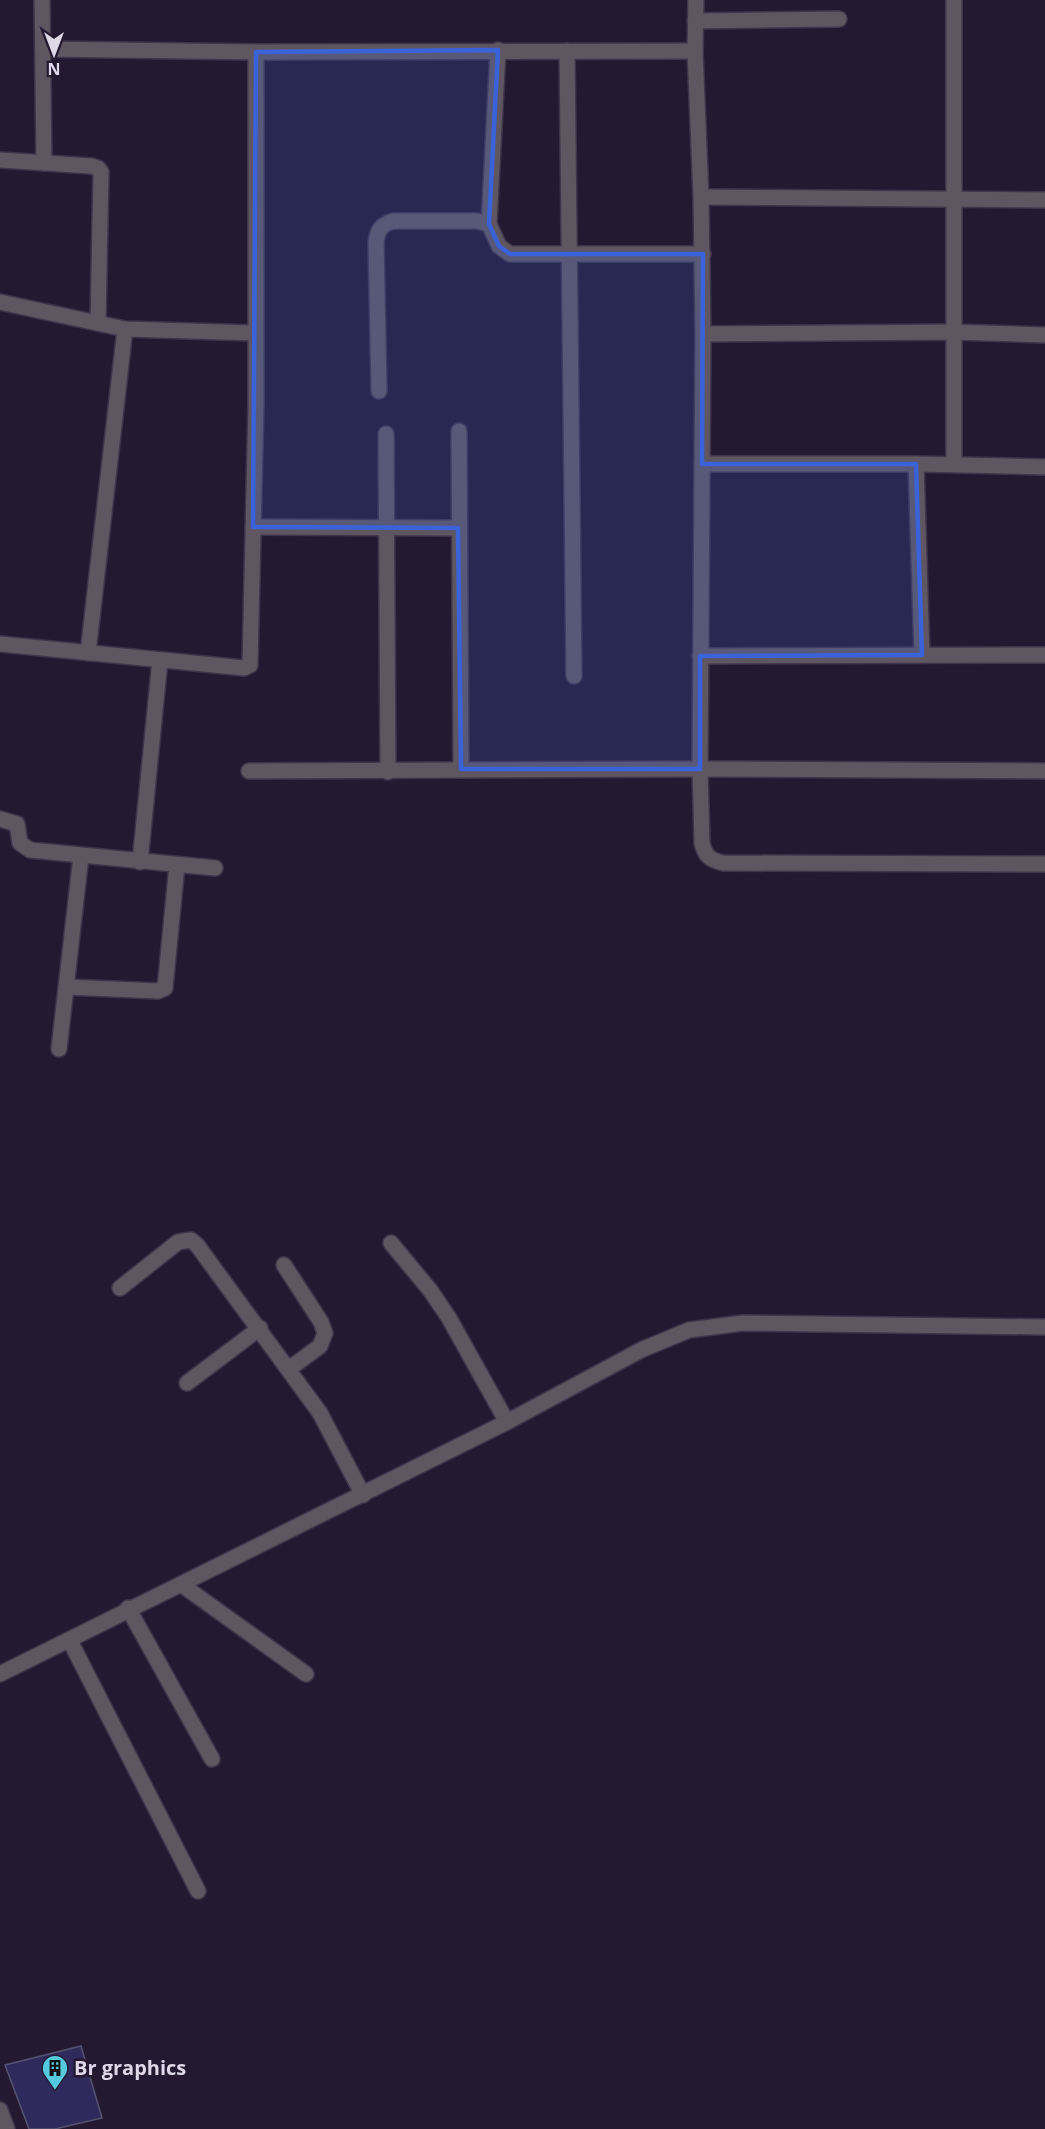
<svg xmlns="http://www.w3.org/2000/svg" width="1045" height="2129" viewBox="0 0 1045 2129" font-family="'Open Sans',sans-serif">
<style>
.building{fill:#2f2a5b;stroke:#545470;stroke-width:1.5}
.lines{fill:none;stroke-linecap:round;stroke-linejoin:round}
.minor-casing{stroke:#3e344b;stroke-width:18}
.minor{stroke:#5f5661;stroke-width:15}
.marked{fill:#3a63da;fill-opacity:0.2;stroke:#3a63da;stroke-width:4.5;stroke-linejoin:round}
.labels{text-anchor:middle;stroke-width:5;stroke-linejoin:round;paint-order:stroke}
.poi-label{font-size:20px;font-weight:bold;fill:#ded8e8;stroke:#241931;text-anchor:start}
</style>
<rect width="100%" height="100%" fill="#241931"/>
<polygon class="building" points="81,2046 102,2118 55,2129 29,2129 5,2065"/>
<g class="lines">
<g class="minor-casing">
<g id="minor">
<polyline points="42,0 44,163"/>
<path d="M696 0 695 51 701 197 703 334 700 769 702 843C705 856 710 860 723 863L1045 864"/>
<polyline points="954,0 954,464"/>
<polyline points="695,21 839,19"/>
<polyline points="43,49 256,52 695,51"/>
<polyline points="567,51 574,676"/>
<polyline points="0,160 91,166 98,168 101,172 98,323"/>
<polyline points="701,197 1045,200"/>
<polyline points="489,224 498,50"/>
<polyline points="0,302 125,329 254,333"/>
<polyline points="703,334 954,332 1045,335"/>
<path d="M379 391 376 242C378 229 381 225 393 221H477L489 224 499 246 510 254H703"/>
<polyline points="459,431 461,769"/>
<polyline points="386,434 388,772"/>
<polyline points="702,464 916,464 1045,467"/>
<polyline points="916,464 922,655"/>
<polyline points="253,527 458,528"/>
<polyline points="0,644 244,668 250,665 256,403 256,52"/>
<polyline points="88,653 125,329"/>
<polyline points="700,656 1045,655"/>
<polyline points="249,771 700,769 1045,771"/>
<polyline points="0,819 17,824 20,843 30,850 215,868"/>
<polyline points="140,862 160,660"/>
<polyline points="66,987 158,991 165,988 177,865"/>
<polyline points="59,1049 81,856"/>
<polyline points="391,1243 430,1290 449,1318 507,1422"/>
<polyline points="284,1265 321,1322 325,1333 320,1346 289,1369"/>
<polyline points="120,1288 178,1242 191,1240 197,1245 320,1413 363,1495"/>
<polyline points="187,1383 260,1328"/>
<polyline points="182,1585 306,1674"/>
<polyline points="128,1608 212,1759"/>
<polyline points="70,1641 198,1891"/>
<polyline points="0,1674 507,1422 641,1350 689,1330 743,1323 1045,1327"/>
<polyline points="0,2110 7,2129"/>
</g>
</g>
<use href="#minor" class="minor"/>
</g>
<path class="marked" d="M498 50 489 224 499 246 510 254H703L702 464H916L922 655 700 656V769H461L458 528 253 527 256 52Z"/>
<defs>
<g id="building-pin" transform="scale(1.35)"><path d="M0 17L-7.5 6A9.5 9.5 0 1 1 7.5 6Z" fill="#55cadf" stroke="#241931"/><path d="M-4-6H4V6H1V3H-1V6H-4ZM-2.5-4.3h1.7v1.8h-1.7ZM.8-4.3h1.7v1.8H.8ZM-2.5-1h1.7V.8h-1.7ZM.8-1h1.7V.8H.8Z" fill="#111"/></g>
</defs>
<g fill-rule="evenodd">
<use href="#building-pin" x="55" y="2068"/>
</g>
<g class="labels">
<g class="poi-label">
<text x="74" y="2075">Br graphics</text>
</g>
</g>
<g transform="translate(54 54) rotate(180)" stroke="#241931" stroke-width="4.5" paint-order="stroke">
<path d="M0-4.5L10 22L0 15L-10 22Z" fill="#ded8e8"/>
<text y="-9" font-size="16" font-weight="bold" text-anchor="middle" fill="#ded8e8">N</text>
</g>
</svg>
